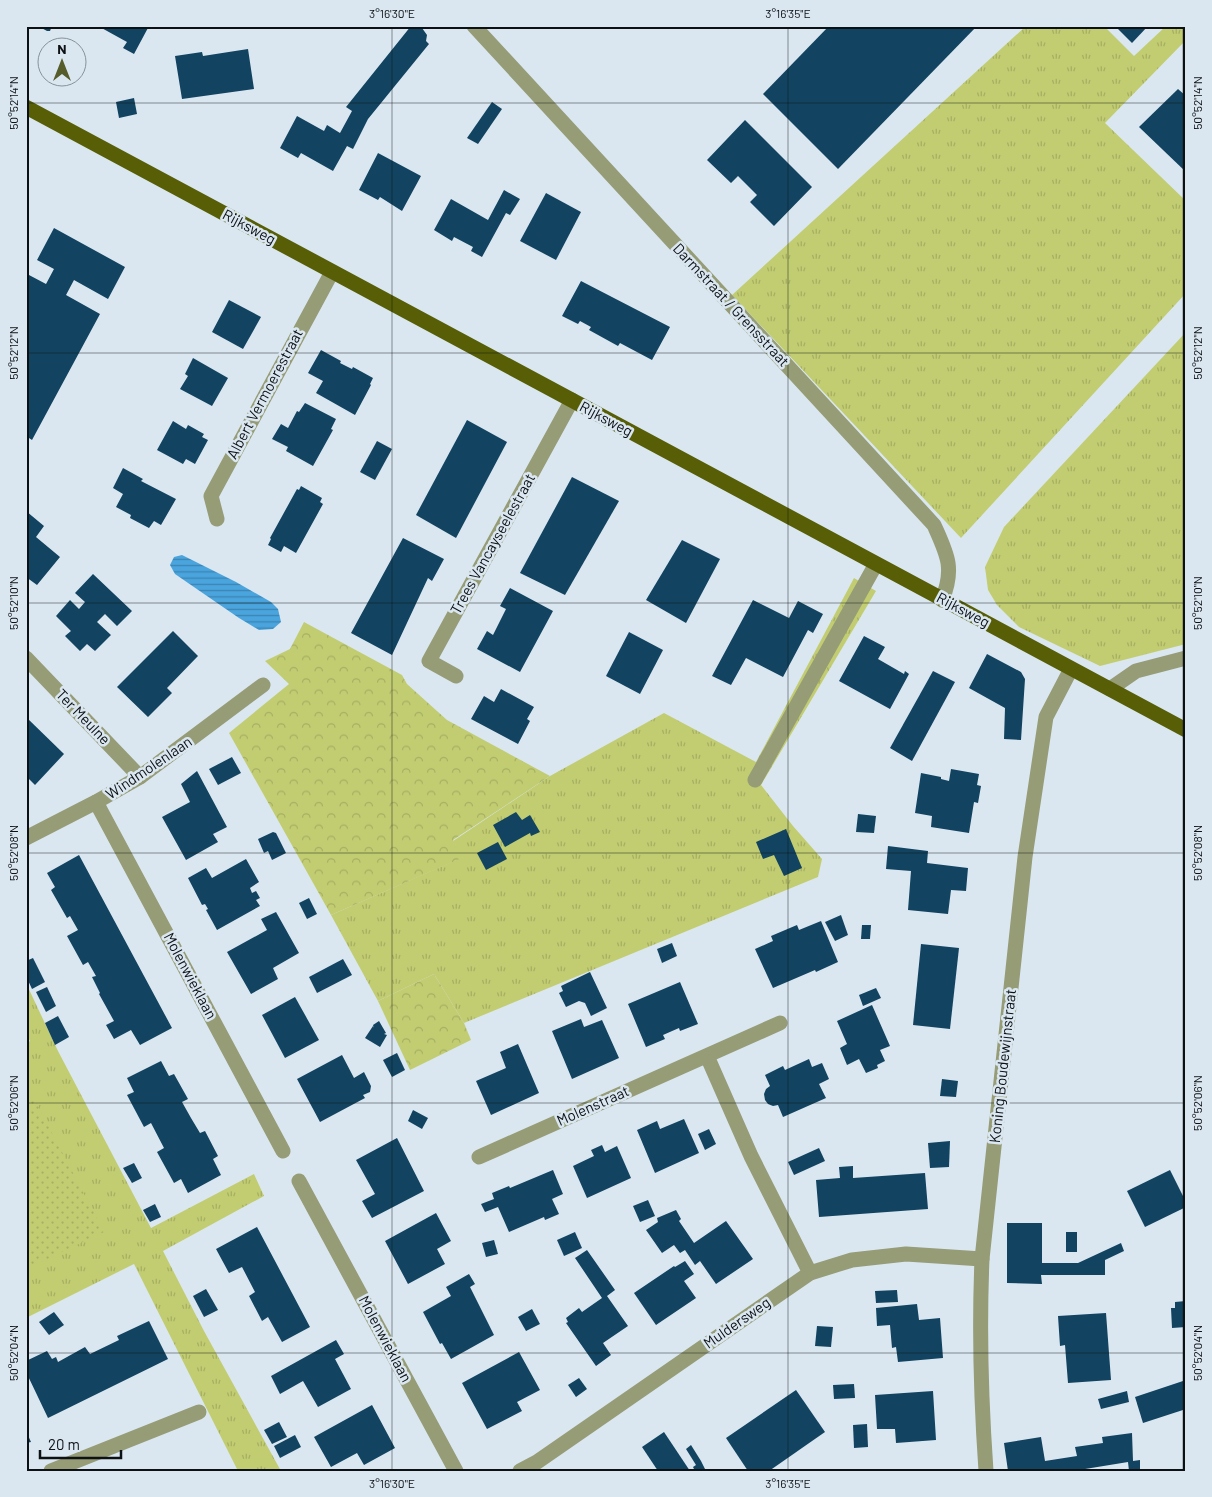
<svg xmlns="http://www.w3.org/2000/svg" width="1212" height="1497" viewBox="0 0 1212 1497" font-family="Barlow,sans-serif">
<style>
.grass{fill:url(#grass-tufts)}
.forest{fill:url(#forest-crowns)}
.park{fill:url(#park-dots)}
.water{fill:url(#water-rules)}
.building{fill:#124360}
.lines{fill:none;stroke-linecap:round;stroke-linejoin:round}
.minor{stroke:#969c76;stroke-width:15}
.major{stroke:#575e06;stroke-width:15}
.ticks{fill:none;stroke:#0d1114;stroke-width:1;stroke-opacity:0.45}
.labels{text-anchor:middle;stroke-width:5;stroke-linejoin:round;paint-order:stroke}
.street-label{font-size:15px;fill:#0d1114;stroke:#dae7f1}
.neatline{fill:none;stroke:#0d1114;stroke-width:2}
.ticks-label{font-size:12px;text-anchor:middle;fill:#0d1114}
</style>
<defs>
<pattern id="grass-tufts" width="24" height="20" patternUnits="userSpaceOnUse" patternTransform="scale(1.25)"><rect width="24" height="20" fill="#c2cd72"/><path d="M3 7l-1-3M5 7V3M7 7l1-3M15 17l-1-3M17 17v-4M19 17l1-3" fill="none" stroke="#a6af62"/></pattern>
<pattern id="forest-crowns" width="20" height="18" patternUnits="userSpaceOnUse" patternTransform="scale(1.25)"><rect width="20" height="18" fill="#c2cd72"/><path d="M2 6a3 3 0 1 1 6 0M12 15a3 3 0 1 1 6 0" fill="none" stroke="#a6af62"/></pattern>
<pattern id="park-dots" width="8" height="8" patternUnits="userSpaceOnUse" patternTransform="scale(1.25)"><rect width="8" height="8" fill="#c2cd72"/><path d="M2 2h.1M6 6h.1" fill="none" stroke="#a6af62" stroke-width="1.8" stroke-linecap="round"/></pattern>
<pattern id="water-rules" width="6" height="5" patternUnits="userSpaceOnUse" patternTransform="scale(1.25)"><rect width="6" height="5" fill="#4aa4dd"/><path d="M0 2.5h6" fill="none" stroke="#3c84b2"/></pattern>
</defs>
<rect width="100%" height="100%" fill="#dae7f1"/>
<g class="grass">
<polygon points="1026,26 1104,26 1134,56 1166,26 1186,26 1186,40 1105,123 1186,201 1186,293 961,538 732,295"/>
<polygon points="1186,332 1186,644 1100,666 1019,627 997,605 988,590 985,567 1004,527"/>
<polygon points="854,578 876,591 761,785 793,826 822,859 818,877 464,1023 434,974 378,1001 331,915 463,857 453,841 550,776 664,713 756,762"/>
<polygon points="26,983 58,1051 151,1228 254,1174 264,1196 163,1251 204,1331 281,1471 238,1471 134,1264 26,1318 26,1044 30,1041 26,1034"/>
</g>
<g class="forest">
<polygon points="304,622 402,675 407,684 447,720 550,776 453,840 464,857 331,915 229,733 289,684 265,661 290,649"/>
<polygon points="434,974 464,1023 471,1040 410,1070 378,1001"/>
</g>
<polygon class="park" points="32,1095 104,1232 26,1269 26,1103"/>
<polygon class="water" points="182,555 236,582 271,602 278,609 281,622 273,629 259,630 239,618 175,574 170,565 174,557"/>
<g class="building">
<polygon points="38,26 52,26 50,31 47,31"/>
<polygon points="98,26 149,26 134,54 123,48 127,42"/>
<polygon points="411,26 422,28 427,35 426,41 429,44 368,119 353,149 347,146 333,171 301,153 298,158 280,148 297,116 324,131 327,125 340,133 352,111 346,107"/>
<polygon points="829,26 977,26 838,169 763,94"/>
<polygon points="1115,26 1148,26 1132,43"/>
<polygon points="248,49 254,89 182,99 175,56 202,52 203,56"/>
<polygon points="1178,89 1186,96 1186,172 1139,127"/>
<polygon points="134,98 137,114 119,118 116,102"/>
<polygon points="492,102 502,109 478,144 467,138"/>
<polygon points="745,120 812,187 774,226 750,202 757,195 738,176 731,183 707,160"/>
<polygon points="378,153 421,176 402,211 380,197 378,200 359,190"/>
<polygon points="504,190 520,199 510,215 506,213 482,257 471,251 473,247 454,237 452,241 434,230 451,199 488,220"/>
<polygon points="546,193 581,212 556,260 520,241"/>
<polygon points="54,228 125,267 108,299 74,280 66,295 100,314 32,440 26,436 26,280 29,275 46,284 54,269 37,260"/>
<polygon points="581,281 670,327 652,360 620,343 618,346 589,330 591,327 580,321 578,324 562,316"/>
<polygon points="229,300 261,317 243,349 212,332"/>
<polygon points="321,350 341,361 340,363 352,369 353,367 373,378 370,384 371,385 355,415 316,393 323,381 308,373"/>
<polygon points="193,358 228,378 212,406 180,389 188,376 185,374"/>
<polygon points="305,403 336,419 331,429 333,430 313,466 286,451 288,447 272,439 281,424 288,428 297,411 299,412"/>
<polygon points="467,420 507,442 456,538 416,515"/>
<polygon points="173,421 186,429 188,425 204,434 202,437 208,440 195,464 186,459 183,464 157,450"/>
<polygon points="377,441 392,449 375,480 360,472"/>
<polygon points="123,468 143,479 141,481 176,499 161,525 154,521 149,528 130,518 131,515 116,507 123,494 113,488"/>
<polygon points="572,477 619,501 565,595 520,573"/>
<polygon points="301,486 322,498 320,502 323,504 296,553 284,546 281,552 268,545 271,539 270,538 297,489 299,490"/>
<polygon points="26,511 44,526 36,537 60,557 37,585 26,577"/>
<polygon points="403,538 444,559 432,581 428,578 392,655 351,633"/>
<polygon points="682,540 720,559 686,623 646,600"/>
<polygon points="93,574 132,611 117,626 105,614 97,622 111,635 95,651 87,644 80,651 65,636 71,631 56,616 70,600 79,609 85,602 75,593"/>
<polygon points="510,588 553,611 520,672 477,649 487,631 493,635 506,609 500,606"/>
<polygon points="753,600 789,618 798,601 823,614 813,633 808,630 783,677 746,658 731,685 712,676"/>
<polygon points="173,631 198,656 167,688 172,693 148,717 117,687"/>
<polygon points="629,632 663,650 640,694 606,676"/>
<polygon points="864,636 885,647 878,659 904,674 905,671 909,674 890,709 839,681"/>
<polygon points="987,654 1021,672 1025,679 1021,740 1004,739 1005,708 969,688"/>
<polygon points="933,671 955,682 912,761 890,748"/>
<polygon points="501,689 534,707 527,719 530,721 518,744 471,719 484,696 494,702"/>
<polygon points="26,717 64,754 35,785 26,776"/>
<polygon points="232,757 241,773 218,785 209,769"/>
<polygon points="951,769 979,774 977,785 981,786 978,803 974,802 969,833 931,827 932,816 915,813 921,773 941,777 941,779 949,781"/>
<polygon points="197,771 227,827 213,834 218,842 186,860 162,817 190,802 181,784"/>
<polygon points="516,812 522,820 530,815 540,832 531,836 530,833 505,847 493,825"/>
<polygon points="858,814 876,816 874,833 856,832"/>
<polygon points="786,829 802,868 784,876 774,855 763,859 756,842"/>
<polygon points="273,832 276,833 286,853 272,860 268,851 264,853 258,839"/>
<polygon points="498,842 507,859 486,870 477,853"/>
<polygon points="888,846 928,851 927,863 968,868 966,891 951,890 948,914 908,910 911,871 886,869"/>
<polygon points="79,855 172,1028 140,1045 131,1030 114,1039 106,1025 114,1021 99,994 100,993 92,977 96,976 88,962 83,965 67,936 78,930 70,916 67,918 51,890 55,887 47,873"/>
<polygon points="246,859 259,882 250,888 252,893 256,891 260,898 256,900 260,906 217,930 206,910 208,909 205,904 202,905 188,878 206,868 212,878"/>
<polygon points="309,898 317,914 307,919 299,903"/>
<polygon points="276,912 299,953 273,968 278,979 251,994 227,952 267,930 261,919"/>
<polygon points="841,915 848,935 835,941 825,922"/>
<polygon points="821,921 838,962 816,972 815,970 773,988 755,949 773,941 771,936 797,925 799,930"/>
<polygon points="862,925 871,925 870,939 861,939"/>
<polygon points="672,943 677,956 662,963 657,949"/>
<polygon points="921,944 959,948 950,1029 913,1025"/>
<polygon points="33,958 45,982 32,989 26,976 26,961"/>
<polygon points="343,959 352,975 317,993 309,977"/>
<polygon points="590,972 607,1008 591,1016 585,1003 579,1001 566,1007 559,993 563,991 561,986"/>
<polygon points="680,982 698,1024 680,1031 679,1028 663,1035 665,1039 646,1047 628,1004"/>
<polygon points="47,987 56,1006 46,1012 36,992"/>
<polygon points="876,988 881,998 863,1006 859,995"/>
<polygon points="295,997 319,1040 285,1058 262,1015"/>
<polygon points="872,1005 890,1046 880,1050 885,1061 877,1065 878,1068 866,1073 859,1059 847,1065 840,1048 847,1044 837,1021"/>
<polygon points="58,1016 69,1037 55,1045 45,1023"/>
<polygon points="581,1019 584,1027 602,1020 619,1058 572,1079 552,1031"/>
<polygon points="379,1021 386,1033 384,1034 387,1035 380,1047 365,1038 373,1026 374,1028 373,1025"/>
<polygon points="518,1044 539,1093 491,1115 476,1081 506,1068 500,1052"/>
<polygon points="397,1053 405,1070 392,1077 383,1060"/>
<polygon points="342,1055 354,1078 364,1072 371,1086 370,1092 363,1095 365,1098 320,1122 297,1079"/>
<polygon points="809,1059 812,1067 822,1063 829,1079 819,1084 826,1098 783,1117 778,1105 773,1106 768,1104 765,1100 764,1094 766,1089 770,1086 765,1075 783,1066 785,1070"/>
<polygon points="161,1061 169,1076 174,1074 188,1099 182,1102 191,1118 200,1133 205,1131 218,1156 213,1159 221,1175 188,1193 181,1179 174,1183 157,1152 164,1148 151,1123 144,1127 127,1095 134,1092 127,1078"/>
<polygon points="942,1079 958,1081 956,1097 940,1096"/>
<polygon points="413,1110 428,1118 422,1129 408,1121"/>
<polygon points="684,1119 699,1153 655,1173 637,1130 657,1121 660,1129"/>
<polygon points="709,1129 716,1144 705,1150 698,1134"/>
<polygon points="397,1138 424,1191 372,1218 362,1201 375,1194 356,1160"/>
<polygon points="950,1141 949,1167 930,1168 928,1143"/>
<polygon points="602,1145 605,1152 617,1146 631,1178 587,1198 573,1166 594,1156 591,1150"/>
<polygon points="819,1148 825,1161 794,1175 788,1162"/>
<polygon points="134,1163 142,1178 132,1183 123,1168"/>
<polygon points="853,1166 853,1178 925,1173 928,1209 819,1217 816,1180 840,1178 839,1167"/>
<polygon points="553,1170 563,1194 552,1199 559,1214 545,1220 544,1217 509,1232 498,1207 485,1212 481,1204 494,1199 492,1193 509,1186 510,1188"/>
<polygon points="1170,1170 1186,1202 1186,1207 1145,1227 1127,1191"/>
<polygon points="648,1200 655,1216 640,1222 633,1206"/>
<polygon points="155,1204 161,1217 150,1222 143,1210"/>
<polygon points="676,1210 681,1219 679,1221 694,1243 726,1221 753,1259 716,1284 700,1261 695,1265 685,1250 680,1253 674,1245 662,1253 646,1230 658,1222 657,1218"/>
<polygon points="436,1213 451,1241 437,1249 445,1264 408,1284 385,1241"/>
<polygon points="1007,1223 1042,1223 1042,1263 1078,1263 1121,1243 1124,1251 1105,1260 1105,1275 1041,1275 1042,1284 1007,1283"/>
<polygon points="257,1227 310,1327 282,1342 268,1317 262,1321 249,1296 255,1292 242,1267 229,1273 216,1249"/>
<polygon points="575,1232 582,1248 564,1256 557,1240"/>
<rect x="1066" y="1232" width="11" height="20"/>
<polygon points="494,1240 498,1254 486,1257 482,1243"/>
<polygon points="587,1250 615,1290 607,1296 628,1326 603,1343 611,1355 596,1366 566,1323 568,1322 566,1318 579,1308 582,1312 602,1298 575,1258"/>
<polygon points="685,1261 694,1274 684,1281 696,1298 656,1325 634,1293 674,1266 675,1267"/>
<polygon points="469,1274 475,1284 470,1287 494,1335 451,1359 442,1343 440,1344 423,1312 451,1296 446,1287"/>
<polygon points="206,1289 218,1310 204,1317 193,1296"/>
<polygon points="897,1290 898,1302 876,1303 875,1291"/>
<polygon points="1186,1301 1186,1327 1172,1328 1171,1308 1175,1308 1175,1302"/>
<polygon points="917,1304 919,1320 940,1318 943,1358 898,1362 896,1347 892,1348 890,1325 877,1326 876,1308"/>
<polygon points="532,1309 540,1324 526,1331 518,1317"/>
<polygon points="54,1312 64,1325 49,1335 39,1322"/>
<polygon points="1106,1313 1111,1380 1068,1383 1065,1345 1060,1346 1058,1316"/>
<polygon points="149,1321 168,1359 48,1418 27,1374 29,1373 26,1368 26,1361 47,1351 52,1359 56,1357 58,1362 85,1347 90,1354 119,1340 117,1336"/>
<polygon points="817,1326 833,1327 831,1347 815,1346"/>
<polygon points="336,1340 344,1354 335,1359 351,1389 318,1407 303,1381 280,1394 271,1376"/>
<polygon points="519,1352 540,1390 517,1402 522,1411 487,1429 462,1383"/>
<polygon points="579,1378 587,1389 576,1397 568,1385"/>
<polygon points="1183,1381 1186,1389 1186,1409 1143,1423 1135,1397"/>
<polygon points="854,1384 855,1398 834,1399 833,1385"/>
<polygon points="796,1390 825,1432 769,1471 748,1471 726,1438"/>
<polygon points="933,1391 936,1440 896,1443 895,1429 877,1429 875,1395"/>
<polygon points="1127,1391 1129,1402 1101,1409 1098,1399"/>
<polygon points="372,1405 395,1448 364,1465 357,1453 331,1467 314,1437"/>
<polygon points="279,1422 287,1437 272,1444 264,1430"/>
<polygon points="867,1424 868,1447 854,1448 853,1425"/>
<polygon points="26,1431 31,1442 26,1443"/>
<polygon points="664,1432 690,1471 658,1471 642,1447"/>
<polygon points="1132,1433 1133,1461 1140,1460 1140,1471 1129,1471 1128,1462 1079,1470 1080,1471 1008,1471 1004,1443 1041,1437 1045,1461 1077,1456 1075,1447 1103,1443 1102,1437"/>
<polygon points="295,1435 301,1447 280,1458 274,1446"/>
<polygon points="691,1445 701,1461 706,1471 695,1471 693,1467 696,1465 686,1449"/>
</g>
<g class="lines">
<g class="minor">
<path d="M474 26 934 525C947 554 955 568 942 600"/>
<polyline points="217,519 211,496 332,272"/>
<polyline points="26,658 140,777"/>
<polyline points="456,676 429,661 572,400"/>
<polyline points="1110,689 1136,671 1186,658"/>
<polyline points="755,780 876,564"/>
<polyline points="96,802 283,1151"/>
<polyline points="26,838 96,802 140,777 263,685"/>
<polyline points="707,1056 751,1156 810,1273"/>
<polyline points="479,1157 780,1023"/>
<polyline points="299,1181 456,1471"/>
<polyline points="51,1471 199,1412"/>
<polyline points="520,1471 537,1462 810,1273 852,1260 906,1254 982,1259"/>
<path d="M986 1471C981 1400 979 1330 982 1259L1025 857 1046 717 1071 669"/>
</g>
<polyline class="major" points="26,107 1186,730"/>
</g>
<path class="ticks" d="M392 26V1471M788 26V1471M1183 26V1471M26 103H1186M26 353H1186M26 603H1186M26 853H1186M26 1103H1186M26 1353H1186"/>
<g class="labels">
<g class="street-label">
<text transform="translate(249 227) rotate(28)" y="5">Rijksweg</text>
<text transform="translate(731 305) rotate(47)" y="5">Darmstraat / Grensstraat</text>
<text transform="translate(265 394) rotate(-62)" y="5">Albert Vermoerestraat</text>
<text transform="translate(606 419) rotate(28)" y="5">Rijksweg</text>
<text transform="translate(493 544) rotate(-61)" y="5">Trees Vancayseelestraat</text>
<text transform="translate(963 610) rotate(28)" y="5">Rijksweg</text>
<text transform="translate(83 717) rotate(46)" y="5">Ter Meulne</text>
<text transform="translate(149 768) rotate(-34)" y="5">Windmolenlaan</text>
<text transform="translate(190 976) rotate(62)" y="5">Molenwieklaan</text>
<text transform="translate(1003 1066) rotate(-84)" y="5">Koning Boudewijnstraat</text>
<text transform="translate(593 1106) rotate(-24)" y="5">Molenstraat</text>
<text transform="translate(737 1323) rotate(-35)" y="5">Muldersweg</text>
<text transform="translate(385 1339) rotate(62)" y="5">Molenwieklaan</text>
</g>
</g>
<rect width="1212" height="1497" fill="none" stroke="#dae7f1" stroke-width="55"/>
<g transform="translate(62 62)"><circle r="24" fill="#dae7f1" stroke="#889199"/>
<path d="M0-4L9 19L0 12L-9 19Z" fill="#565c2a"/>
<text y="-8" font-size="14" font-weight="bold" text-anchor="middle" fill="#0d1114">N</text>
</g>
<path d="M40 1450v8h81v-8" fill="none" stroke="#0d1114" stroke-width="2.5"/>
<text x="48" y="1450" font-size="15" fill="#0d1114" stroke="#dae7f1" stroke-width="4" paint-order="stroke">20 m</text>
<rect x="28" y="28" width="1156" height="1442" class="neatline"/>
<g class="ticks-label">
<text x="392" y="18">3°16'30"E</text>
<text x="788" y="18">3°16'35"E</text>
<text transform="translate(14 103) rotate(-90)" y="4">50°52'14"N</text>
<text transform="translate(1198 103) rotate(-90)" y="4">50°52'14"N</text>
<text transform="translate(14 353) rotate(-90)" y="4">50°52'12"N</text>
<text transform="translate(1198 353) rotate(-90)" y="4">50°52'12"N</text>
<text transform="translate(14 603) rotate(-90)" y="4">50°52'10"N</text>
<text transform="translate(1198 603) rotate(-90)" y="4">50°52'10"N</text>
<text transform="translate(14 853) rotate(-90)" y="4">50°52'08"N</text>
<text transform="translate(1198 853) rotate(-90)" y="4">50°52'08"N</text>
<text transform="translate(14 1103) rotate(-90)" y="4">50°52'06"N</text>
<text transform="translate(1198 1103) rotate(-90)" y="4">50°52'06"N</text>
<text transform="translate(14 1353) rotate(-90)" y="4">50°52'04"N</text>
<text transform="translate(1198 1353) rotate(-90)" y="4">50°52'04"N</text>
<text x="392" y="1488">3°16'30"E</text>
<text x="788" y="1488">3°16'35"E</text>
</g>
</svg>
